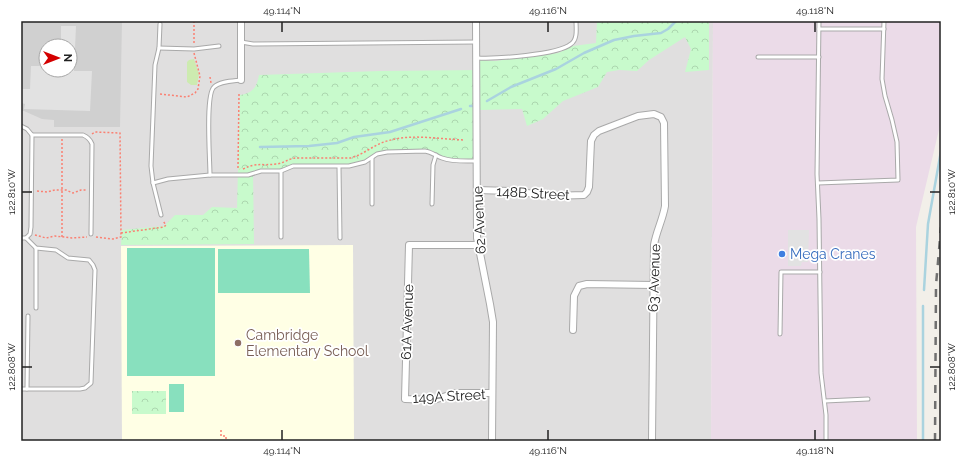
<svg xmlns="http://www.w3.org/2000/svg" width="962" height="462" viewBox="0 0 962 462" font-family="Raleway,sans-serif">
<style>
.residential{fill:#e0dfdf;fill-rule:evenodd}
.industrial{fill:#ebdbe8}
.education{fill:#ffffe5}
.religious{fill:#d0d0d0;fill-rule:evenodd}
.grass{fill:#cdebb0}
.park{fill:url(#park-crowns)}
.pitch{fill:#88e0be}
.parking{fill:#e2e2e2}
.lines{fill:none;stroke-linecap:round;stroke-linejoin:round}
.stream{stroke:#aad3df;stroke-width:2.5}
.service-casing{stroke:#a9a9a9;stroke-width:5}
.minor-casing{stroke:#a9a9a9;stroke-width:8}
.path{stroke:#fa8072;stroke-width:1.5;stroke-dasharray:2 2;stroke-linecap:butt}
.service{stroke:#fff;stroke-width:3}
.minor{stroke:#fff;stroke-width:6}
.rail{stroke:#707070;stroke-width:2.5;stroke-dasharray:8 8;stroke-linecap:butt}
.ticks{fill:none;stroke:#222;stroke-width:1.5}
.shop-dot{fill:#3f7fe0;stroke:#fff;stroke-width:1.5}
.education-dot{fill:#8d6e63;stroke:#fff;stroke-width:1.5}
.labels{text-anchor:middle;stroke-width:3.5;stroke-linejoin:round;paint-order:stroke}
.street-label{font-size:14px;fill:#222;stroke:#fff}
.shop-label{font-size:14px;fill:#366cbe;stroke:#fff;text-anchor:start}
.education-label{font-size:14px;fill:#785e54;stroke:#fff;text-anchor:start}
.neatline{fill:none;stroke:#222;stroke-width:1.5}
.ticks-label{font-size:10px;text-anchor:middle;fill:#222}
</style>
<defs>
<pattern id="park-crowns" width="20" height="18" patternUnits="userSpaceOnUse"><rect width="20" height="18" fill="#c8facc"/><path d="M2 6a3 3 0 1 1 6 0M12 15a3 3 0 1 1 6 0" fill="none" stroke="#acd6af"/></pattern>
</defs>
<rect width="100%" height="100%" fill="#f2efe9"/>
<path class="residential" d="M21 21H713L711 441H21ZM46 46H70V70H46Z"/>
<polygon class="industrial" points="713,21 941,21 941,121 916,227 917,441 711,441"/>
<polygon class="education" points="353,245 354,441 122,441 121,246"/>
<path class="religious" d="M21 21H122L120 127H54V120L42 119 24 111H21ZM46 46H70V70H46Z"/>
<polygon class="grass" points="194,59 199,74 197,85 191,85 187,82 187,62 189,60"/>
<g class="park">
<path d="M597 21H709V70L685 72 691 49 685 37 649 60 637 71 619 70 607 72 598 87 563 101 543 119 527 126 522 109 479 110 475 159 446 158 430 150 424 149 387 150 375 153 364 161 348 164H302L292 165 280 169 253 171 254 244 121 245 122 230 164 226 175 215H203L212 207 237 208 240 95C253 93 257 87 259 75L380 71 480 70V60L495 61 558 53 573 46 596 43Z"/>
<rect x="132" y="391" width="34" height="23"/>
</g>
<g class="pitch">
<rect x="127" y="248" width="88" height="128"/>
<polygon points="218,249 309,249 310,293 218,293"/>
<rect x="169" y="384" width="15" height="28"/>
</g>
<g class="parking">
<polygon points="61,26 76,26 74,71 92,71 90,111 24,109 25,104 21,103 21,89 30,89 31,66 46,66 46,70 70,70 70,46 61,46"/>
<polygon points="788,230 809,230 808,262 802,262 801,266 788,266"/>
</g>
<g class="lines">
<g class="stream">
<polyline points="487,101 511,87 556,69 584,53 614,40 634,36 661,33 668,29 676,21"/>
<polyline points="470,106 472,106"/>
<polyline points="260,147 309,146 337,143 354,137 390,132 461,109"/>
<polyline points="924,290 928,224 941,151"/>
<polyline points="923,441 923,306"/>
</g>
<g class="service-casing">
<g id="service">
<polyline points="819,21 817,174 819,219 821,373 826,415 826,441"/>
<polyline points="160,24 159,48 155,65 151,166 153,183 161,215"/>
<polyline points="819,29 884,29"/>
<polyline points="241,42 253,44 477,42"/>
<polyline points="159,48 194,49 219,46"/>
<polyline points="758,57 819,57"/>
<path d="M477 58C495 59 558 55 571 44 578 39 576 28 576 21"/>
<polyline points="21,126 27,129 32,135 31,227 30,234 26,238"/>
<path d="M32 135H83C88 137 90 139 92 144L91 234"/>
<polyline points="372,158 372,204"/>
<polyline points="339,167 340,238"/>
<polyline points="281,171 281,237"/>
<path d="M210 175C210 160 205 95 214 87 220 81 233 81 241 80"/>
<path d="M153 183 168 179 210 175H248L261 171H281L293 166H349L365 162 377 154 387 152 425 151C432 152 436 156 442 158 453 162 466 161 477 161"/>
<polyline points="818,183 898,180 897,142 892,120 885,96 882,79 884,21"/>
<polyline points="432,204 433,165 436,155"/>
<polyline points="21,238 26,238 36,248 56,250 68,258 89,260 93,265 95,270 91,383 85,388 80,389 21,389"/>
<polyline points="36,308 36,248"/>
<polyline points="780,334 781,272 820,272"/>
<polyline points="27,389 28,316"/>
<polyline points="825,401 868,399"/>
</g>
</g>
<g class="minor-casing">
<g id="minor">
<polyline points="476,21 477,238 490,304 493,322 492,441"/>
<polyline points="241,80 241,21"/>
<path d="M477 190 512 191 550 196 584 195 587 192 589 187 591 141 594 135 599 131 638 116 654 114 661 117 664 123 665 206C663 219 656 232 654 245L652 441"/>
<polyline points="478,245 409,245 405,399 434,400 455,393 492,393"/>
<polyline points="573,330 574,296 579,286 587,284 653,285"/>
</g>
</g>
<g class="path">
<polyline points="194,21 194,43"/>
<polyline points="210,77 211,83"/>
<polyline points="160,94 187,97 195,93 198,89 200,76 194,53"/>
<polyline points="239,94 238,168 240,169"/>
<polyline points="92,134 95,132 120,133 121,237 113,239 95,237"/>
<polyline points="62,139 62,238"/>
<path d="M243 169C257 162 261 166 276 164 282 164 288 159 295 158H350C363 155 372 146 384 142 410 133 437 139 464 140"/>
<polyline points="37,191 47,192 55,190 66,190 73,193 81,190 86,190"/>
<polyline points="121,233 164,227 166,225 163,221"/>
<polyline points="35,235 46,238 55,236 72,238 87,237"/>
<polyline points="221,430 221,436 226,436 226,441"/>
</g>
<use href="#service" class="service"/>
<use href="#minor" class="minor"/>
<polyline class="rail" points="935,441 936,285 941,227"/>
</g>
<path class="ticks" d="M282 22V32M548 22V32M815 22V32M22 192H32M930 192H940M22 367H32M930 367H940M282 430V440M548 430V440M815 430V440"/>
<circle class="shop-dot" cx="782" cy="254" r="4"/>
<circle class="education-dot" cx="238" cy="343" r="4"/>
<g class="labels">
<g class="street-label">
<text transform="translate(533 193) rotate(3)" y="5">148B Street</text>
<text transform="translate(479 220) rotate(-93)" y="5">62 Avenue</text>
<text transform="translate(654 278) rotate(-88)" y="5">63 Avenue</text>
<text transform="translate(407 322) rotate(-88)" y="5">61A Avenue</text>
<text transform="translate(449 396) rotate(-3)" y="5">149A Street</text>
</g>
<g class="shop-label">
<text x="790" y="259">Mega Cranes</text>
</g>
<g class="education-label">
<text x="246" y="340">Cambridge<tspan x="246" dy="16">Elementary School</tspan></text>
</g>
</g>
<rect width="962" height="462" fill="none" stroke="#ffffff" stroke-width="44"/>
<g transform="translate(58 58) rotate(90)"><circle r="19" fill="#ffffff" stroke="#a7a7a7"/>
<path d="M0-3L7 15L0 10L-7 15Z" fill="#d40000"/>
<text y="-6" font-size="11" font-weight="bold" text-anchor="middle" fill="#222222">N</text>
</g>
<rect x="22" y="22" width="918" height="418" class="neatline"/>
<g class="ticks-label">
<text x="282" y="14">49.114°N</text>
<text x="548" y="14">49.116°N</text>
<text x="815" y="14">49.118°N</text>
<text transform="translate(951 192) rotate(-90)" y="4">122.810°W</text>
<text transform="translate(11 192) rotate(-90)" y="4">122.810°W</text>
<text transform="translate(951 367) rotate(-90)" y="4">122.808°W</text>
<text transform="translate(11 367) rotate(-90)" y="4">122.808°W</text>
<text x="282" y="454">49.114°N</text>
<text x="548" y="454">49.116°N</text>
<text x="815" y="454">49.118°N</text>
</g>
</svg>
